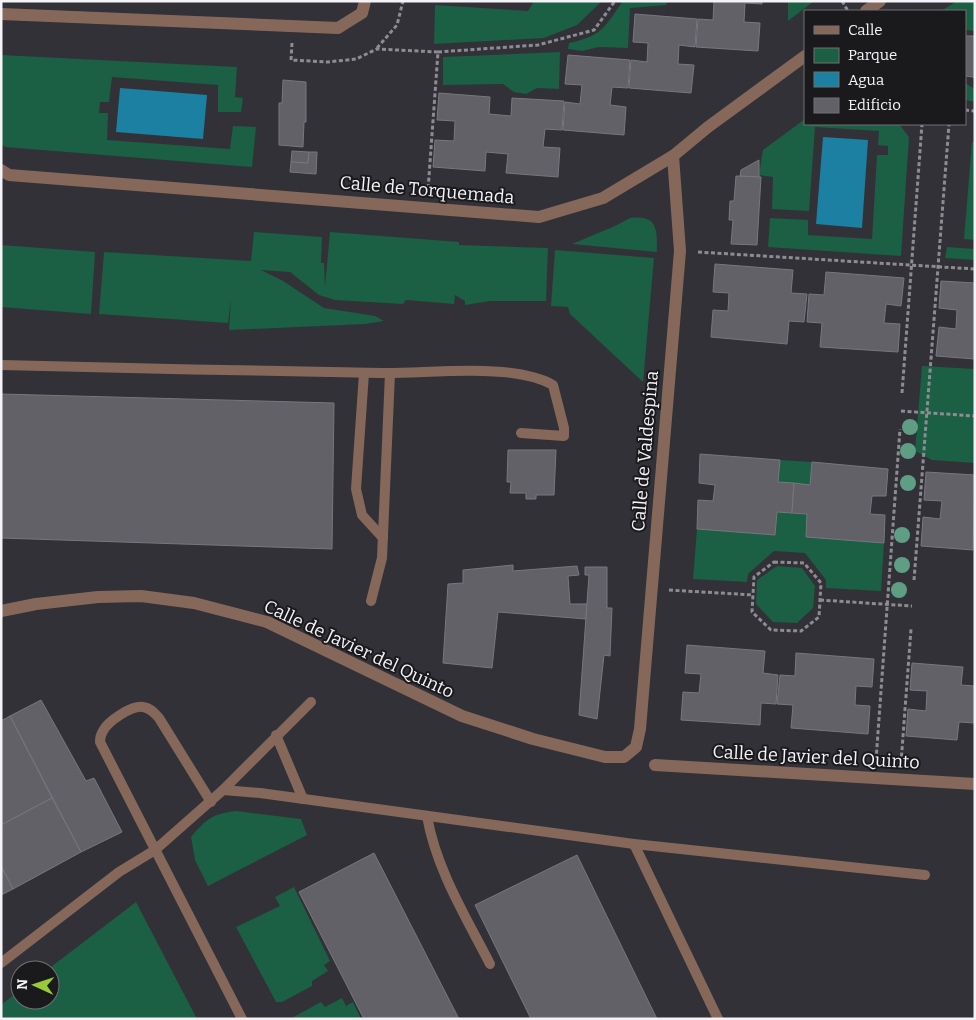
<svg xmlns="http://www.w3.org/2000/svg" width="976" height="1020" viewBox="0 0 976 1020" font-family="Bitter,serif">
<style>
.green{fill:#1b5f44}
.water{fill:#1b80a1}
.building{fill:#626168;stroke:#78767e}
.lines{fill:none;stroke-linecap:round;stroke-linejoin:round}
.path{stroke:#8d8c93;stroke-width:3;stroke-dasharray:4 2.5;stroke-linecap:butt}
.service{stroke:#86685a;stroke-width:10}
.minor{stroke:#86685a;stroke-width:12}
.tree{fill:#5f9e85}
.labels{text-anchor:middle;stroke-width:4;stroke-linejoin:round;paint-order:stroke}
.street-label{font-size:18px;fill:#f4f3f8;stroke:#1a191c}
</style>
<rect width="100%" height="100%" fill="#323138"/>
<g class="green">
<polygon points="534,1 602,1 577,25 544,38 434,44 435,5 528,11"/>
<path d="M623 1H668L666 5 630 8 628 48 599 47 582 51 568 49 569 43C602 36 604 28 623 1Z"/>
<polygon points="788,1 814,1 788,21"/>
<polygon points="957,1 975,1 975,31 965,30 965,11 941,11"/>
<polygon points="560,52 559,89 537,88 526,94 514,92 503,84 443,85 443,57"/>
<polygon points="1,55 237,67 235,97 243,98 241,112 218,112 218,85 112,77 109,102 100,102 99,113 108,113 107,140 230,149 233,126 256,127 252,167 5,147 1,144"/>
<polygon points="965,83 975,89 975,102 965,100"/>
<polygon points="805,119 805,124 899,124 909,137 901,256 768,247 770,218 808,220 808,235 872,239 877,155 888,155 888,146 878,145 879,131 815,127 809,211 772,209 773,177 759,175 763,150"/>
<polygon points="972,142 975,142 975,240 964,239"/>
<path d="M630 218C658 215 657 229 657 252L572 244 615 226Z"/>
<polygon points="254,232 322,237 321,263 324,263 325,287 330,232 459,242 459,245 548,248 546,301 490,301 465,305 465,301 455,295 454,304 406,300 403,304 335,300 319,295 290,272 261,270 283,281 324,308 375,316 384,321 365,324 229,330 231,299 228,323 99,314 104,252 251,261"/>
<polygon points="1,245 95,252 91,314 1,307"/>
<polygon points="947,247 975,249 975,260 945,258"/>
<polygon points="555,250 654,258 643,382 570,314 568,307 551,306"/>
<polygon points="922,366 975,369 975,463 932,460 915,451"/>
<polygon points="780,460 812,462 810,485 778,482"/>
<polygon points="777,512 807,514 884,543 881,591 826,588 826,580 805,553 774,551 748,574 747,582 693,579 697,529 775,535"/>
<polygon points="777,566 802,568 815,586 813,608 797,623 773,622 756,604 757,580"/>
<path d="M236 811 301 819 307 835 208 886 195 860 191 837C206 819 212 814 236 811Z"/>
<polygon points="294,887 330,961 324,965 328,971 312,981 312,986 282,1002 276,1002 236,927 280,906 275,897"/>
<polygon points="136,902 197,1019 1,1019 1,1005 20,990 20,1000 50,1000 50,970 47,970"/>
<polygon points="342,998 346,1006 353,1002 361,1019 290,1019 321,1002 325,1007"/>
</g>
<g class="water">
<polygon points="120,88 207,95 203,139 116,132"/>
<polygon points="823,137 868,140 862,228 816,224"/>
</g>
<g class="building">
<polygon points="711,1 762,1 762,4 745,3 744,22 760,23 758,51 696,47 698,19 713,20 714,2"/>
<polygon points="635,14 697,19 695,47 679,45 678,64 694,65 691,93 629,88 631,60 647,62 648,43 633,42"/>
<polygon points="965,36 975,36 975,79 973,77 965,76"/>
<polygon points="568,55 630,60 628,88 612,87 610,105 626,107 624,135 563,130 565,102 580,104 582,85 565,84"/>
<polygon points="283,80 306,82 306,122 304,122 303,147 279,145 279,103 282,103"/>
<polygon points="439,93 490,97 489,114 511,116 512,98 564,101 562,130 545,129 543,147 560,148 558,177 506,173 508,154 486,152 485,171 433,167 435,140 454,141 455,121 437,120"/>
<polygon points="292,151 309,152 308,163 291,162"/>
<polygon points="309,152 317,152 316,174 290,172 291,162 308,163"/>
<polygon points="759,160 759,177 740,176 741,170"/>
<polygon points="736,176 761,177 757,245 731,244 733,220 729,220 730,201 734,201"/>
<polygon points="715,264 793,270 791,293 807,294 804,322 789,321 787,344 711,337 713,310 728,311 729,293 713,292"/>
<polygon points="826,272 904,278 901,306 886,304 884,323 900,324 898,352 820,347 822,323 807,322 809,294 824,295"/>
<polygon points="941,281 975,283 975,359 936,356 939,327 956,329 957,310 939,308"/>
<polygon points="1,394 334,403 332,549 1,538"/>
<polygon points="508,450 556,450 554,495 536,495 536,499 526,499 526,493 510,493 511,482 507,482"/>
<polygon points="700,454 780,460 778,482 794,483 792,513 777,512 775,535 697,529 698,500 713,501 715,485 699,483"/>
<polygon points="812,462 888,469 886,496 872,496 870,514 885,515 884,543 806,537 807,514 792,513 794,483 810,485"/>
<polygon points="926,472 975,475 973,550 921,546 923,517 940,519 942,501 924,500"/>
<polygon points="513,565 513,571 577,566 579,575 568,576 570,604 587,604 586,619 498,612 492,668 443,663 448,584 463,583 463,570"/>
<polygon points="585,567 607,567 607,608 612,608 610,656 604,655 597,719 579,715 589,575 585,575"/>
<polygon points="687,645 765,651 763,673 778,675 776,704 761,703 760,725 681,720 683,692 699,693 701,674 685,673"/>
<polygon points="796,653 874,659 872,687 856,686 855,705 870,706 868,734 791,728 793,705 777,704 780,675 795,676"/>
<polygon points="912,663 963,667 961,685 975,686 975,723 959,722 957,740 906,736 908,709 926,711 927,691 910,690"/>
<polygon points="41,700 86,781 94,778 122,832 81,852 10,716"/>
<polygon points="10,716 52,798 1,825 1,721"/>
<polygon points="52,798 81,852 13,889 1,866 1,825"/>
<polygon points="374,853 459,1019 364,1019 299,892"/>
<polygon points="577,855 657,1019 531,1019 475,905"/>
<polygon points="1,866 13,889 1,895"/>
</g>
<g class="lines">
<g class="path">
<polyline points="842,1 848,11"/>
<polyline points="292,43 291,60 328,62 356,59 377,49 438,52 428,190"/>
<polyline points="377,48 397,25 403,1"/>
<polyline points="438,52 538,45 594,30 615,1"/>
<polyline points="965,110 975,111"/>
<polyline points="698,252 975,269"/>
<polyline points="902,393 922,124"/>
<polyline points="901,411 975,416"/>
<polygon points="774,562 804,563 821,583 819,617 801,631 771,630 752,612 754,577"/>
<polyline points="914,580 949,124"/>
<polyline points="669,590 753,595"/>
<polyline points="820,600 912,606"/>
<polyline points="876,760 900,429"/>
<polyline points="901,763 911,629"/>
</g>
<g class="service">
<path d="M1 365C128 368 254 371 381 373 429 374 512 362 553 385L564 428V436L521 433"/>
<polyline points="364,373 356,489 362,515 383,538"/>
<polyline points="371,601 382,558 390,373"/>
<polyline points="276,735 303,799"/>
<polyline points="223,790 311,702"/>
<path d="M211 802 159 718C154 713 151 708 143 707 132 705 108 721 103 731 101 734 100 739 100 742L242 1019"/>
<path d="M427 816C436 869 466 917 490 964"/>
<polyline points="634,844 718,1019"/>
<polyline points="1,963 119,872 155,850 223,790 260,793 634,844 925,875"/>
</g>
<g class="minor">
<polyline points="866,11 880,1"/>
<polyline points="1,14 338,28 362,13 365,1"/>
<polyline points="1,170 9,175 539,217 603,198 673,156 708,127 805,56"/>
<polyline points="1,611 36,604 98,597 141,596 194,603 267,622 462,716 533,739 605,757 624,757 636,747 640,729 680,251 673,156"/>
<polyline points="655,765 975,784"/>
</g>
</g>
<g class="tree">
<circle cx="910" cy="427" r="8"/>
<circle cx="908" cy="451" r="8"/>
<circle cx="908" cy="483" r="8"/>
<circle cx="902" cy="535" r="8"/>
<circle cx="902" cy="565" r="8"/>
<circle cx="899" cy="590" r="8"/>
</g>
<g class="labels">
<g class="street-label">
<text transform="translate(427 190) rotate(5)" y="6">Calle de Torquemada</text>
<text transform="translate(645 451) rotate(-85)" y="6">Calle de Valdespina</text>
<text transform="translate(359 649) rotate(25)" y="6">Calle de Javier del Quinto</text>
<text transform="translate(816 757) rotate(3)" y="6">Calle de Javier del Quinto</text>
</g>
</g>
<rect width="976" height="1020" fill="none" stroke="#f4f3f8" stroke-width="5"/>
<rect x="804" y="10" width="162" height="115" fill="#1a191c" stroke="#717074"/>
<rect x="814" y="26" width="25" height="8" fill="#86685a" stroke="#717074"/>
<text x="848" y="35" font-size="15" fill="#f4f3f8">Calle</text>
<rect x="814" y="48" width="25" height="15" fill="#1b5f44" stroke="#717074"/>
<text x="848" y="60" font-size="15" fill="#f4f3f8">Parque</text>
<rect x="814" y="72" width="25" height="15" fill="#1b80a1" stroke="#717074"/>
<text x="848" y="85" font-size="15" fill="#f4f3f8">Agua</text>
<rect x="814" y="98" width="25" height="15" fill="#626168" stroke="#717074"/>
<text x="848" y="110" font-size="15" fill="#f4f3f8">Edificio</text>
<g transform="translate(35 985) rotate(273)"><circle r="24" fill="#1a191c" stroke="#717074"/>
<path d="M0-4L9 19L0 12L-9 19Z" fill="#98cb36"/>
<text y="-8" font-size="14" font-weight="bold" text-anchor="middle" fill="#f4f3f8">N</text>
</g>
</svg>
